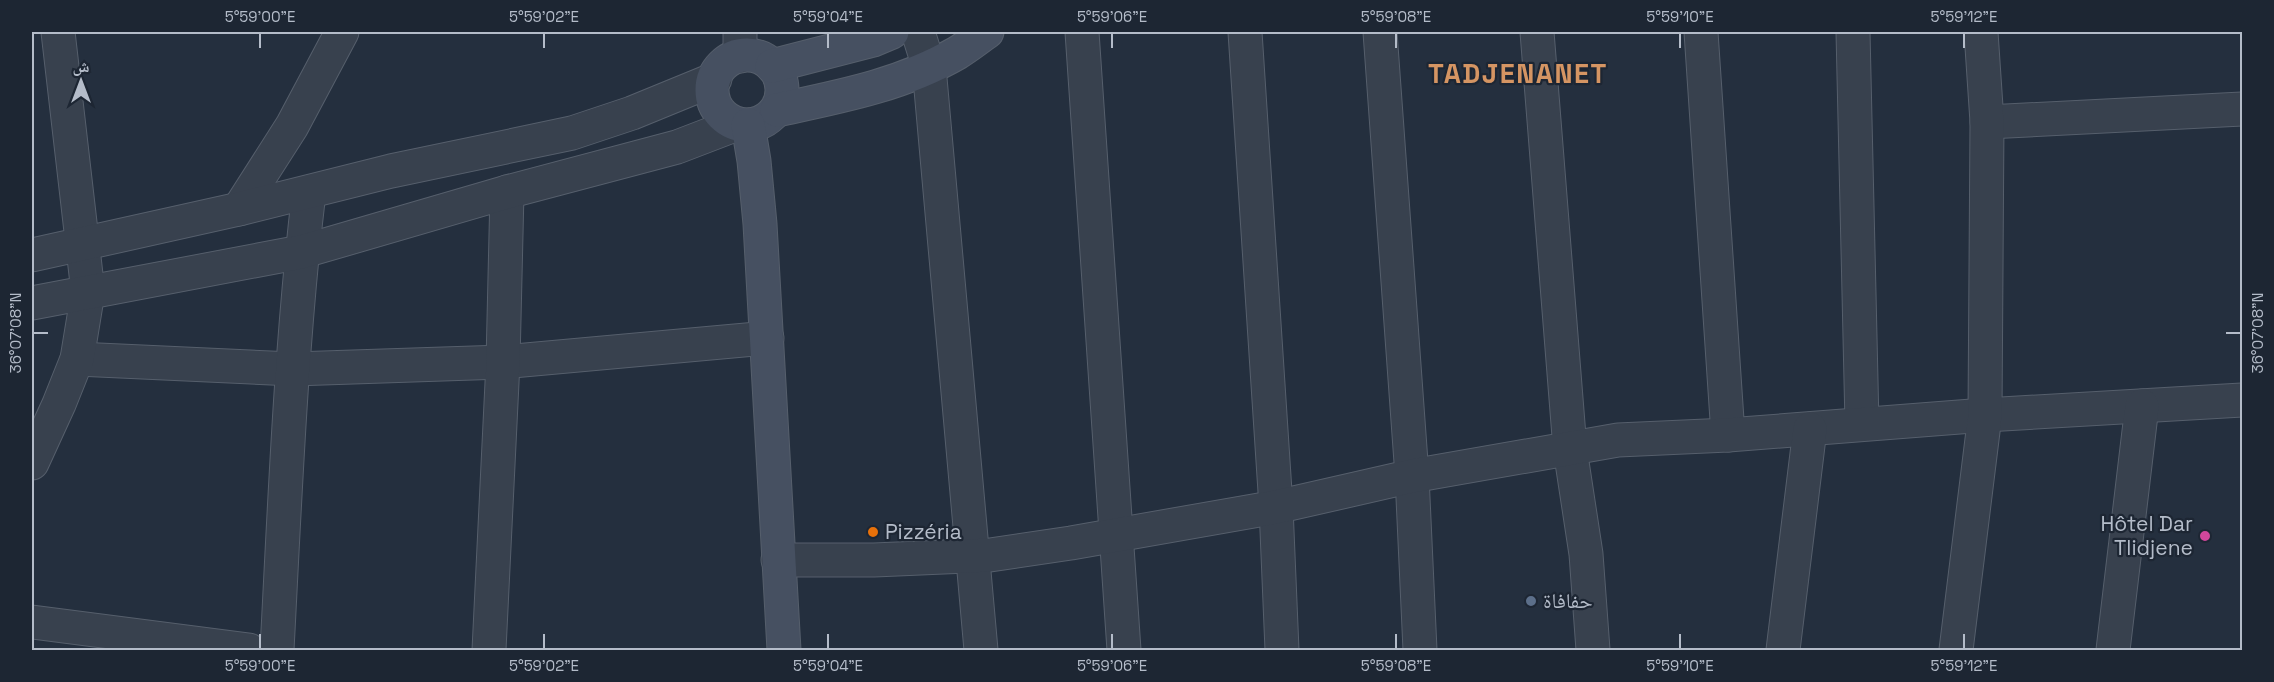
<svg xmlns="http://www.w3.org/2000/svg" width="2274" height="682" viewBox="0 0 2274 682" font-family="'Space Grotesk','Noto Naskh Arabic',sans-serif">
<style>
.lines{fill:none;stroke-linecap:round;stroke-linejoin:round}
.minor-casing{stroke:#565f6c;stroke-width:35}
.tertiary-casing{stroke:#565f6c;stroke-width:35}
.secondary-casing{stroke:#565f6c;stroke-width:35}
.minor{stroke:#38414e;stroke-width:33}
.tertiary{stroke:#38414e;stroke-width:33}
.secondary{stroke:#465061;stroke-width:33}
.ticks{fill:none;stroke:#b4bcc9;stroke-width:2}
.food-dot{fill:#e8710a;stroke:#1d2633;stroke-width:2}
.hotel-dot{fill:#d1479c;stroke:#1d2633;stroke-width:2}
.service-dot{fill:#5c6f8a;stroke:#1d2633;stroke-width:2}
.labels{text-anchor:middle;stroke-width:4.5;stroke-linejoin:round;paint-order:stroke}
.poi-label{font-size:21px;fill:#b4bcc9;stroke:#1d2633;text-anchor:start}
.district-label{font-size:27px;font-weight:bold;letter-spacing:1.5px;fill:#d59563;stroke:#1d2633}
.neatline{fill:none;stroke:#b4bcc9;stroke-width:2}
.ticks-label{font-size:15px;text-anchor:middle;fill:#b4bcc9}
</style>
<rect width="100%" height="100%" fill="#242f3e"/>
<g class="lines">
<g class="minor-casing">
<g id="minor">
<polyline points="918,32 929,67 981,650"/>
<polyline points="1082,32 1124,650"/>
<polyline points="1245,32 1276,507 1282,650"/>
<polyline points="1380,32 1412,476 1420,650"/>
<polyline points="1537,32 1570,449 1586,554 1593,650"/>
<polyline points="1701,32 1728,435"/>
<polyline points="1853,32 1862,424"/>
<polyline points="740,56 740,32"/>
<polyline points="1987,122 2242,109"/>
<polyline points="239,209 292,126 342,32"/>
<polyline points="77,359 293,369 503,362 767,338"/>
<polyline points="32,463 59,404 77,359 88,292 58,32"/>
<polyline points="778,560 874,560 990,555 1071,543 1276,507 1412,476 1618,440 1728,435 1985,415 2242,400"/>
<polyline points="32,622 249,650"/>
<path d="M277 650C285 498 291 344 309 192"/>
<polyline points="489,650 503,362 507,192"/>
<polyline points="1783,650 1810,429"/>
<polyline points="1956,650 1985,415 1987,122 1981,32"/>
<polyline points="2113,650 2142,406"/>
</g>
</g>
<g class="tertiary-casing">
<g id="tertiary">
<polyline points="32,255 239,209 391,171 572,133 632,113 715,79"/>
<polyline points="32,303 301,252 507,192 677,147 737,124"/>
</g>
</g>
<g class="secondary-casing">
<g id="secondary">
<circle cx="747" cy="90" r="35"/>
<polyline points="772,66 873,40 892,32"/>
<path d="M777 110C838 97 902 85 957 53 967 47 977 39 987 32"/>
<polyline points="748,125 754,161 760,224 784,650"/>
</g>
</g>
<use href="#minor" class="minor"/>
<use href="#tertiary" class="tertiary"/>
<use href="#secondary" class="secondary"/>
</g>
<path class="ticks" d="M260 33V48M544 33V48M828 33V48M1112 33V48M1396 33V48M1680 33V48M1964 33V48M33 333H48M2226 333H2241M260 634V649M544 634V649M828 634V649M1112 634V649M1396 634V649M1680 634V649M1964 634V649"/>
<circle class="food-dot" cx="873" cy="532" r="6"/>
<circle class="hotel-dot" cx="2205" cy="536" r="6"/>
<circle class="service-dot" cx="1531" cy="601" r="6"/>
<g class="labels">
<g class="poi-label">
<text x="2193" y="531" text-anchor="end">Hôtel Dar<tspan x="2193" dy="24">Tlidjene</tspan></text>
<text x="885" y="539">Pizzéria</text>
<text x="1543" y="608">حفافاة</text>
</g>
<g class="district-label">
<text x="1518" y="83">TADJENANET</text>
</g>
</g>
<rect width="2274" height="682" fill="none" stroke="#1d2633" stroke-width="66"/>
<g transform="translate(81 81)" stroke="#1d2633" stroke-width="4.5" paint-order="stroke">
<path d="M0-4.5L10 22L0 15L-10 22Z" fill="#b4bcc9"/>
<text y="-9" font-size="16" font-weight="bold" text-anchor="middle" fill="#b4bcc9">ش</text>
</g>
<rect x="33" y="33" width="2208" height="616" class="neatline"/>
<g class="ticks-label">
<text x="260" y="22">5°59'00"E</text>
<text x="544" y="22">5°59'02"E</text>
<text x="828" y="22">5°59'04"E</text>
<text x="1112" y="22">5°59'06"E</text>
<text x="1396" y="22">5°59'08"E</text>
<text x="1680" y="22">5°59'10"E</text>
<text x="1964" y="22">5°59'12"E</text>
<text transform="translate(16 333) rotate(-90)" y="5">36°07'08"N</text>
<text transform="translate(2258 333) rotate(-90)" y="5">36°07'08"N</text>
<text x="260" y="671">5°59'00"E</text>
<text x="544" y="671">5°59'02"E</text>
<text x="828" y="671">5°59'04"E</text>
<text x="1112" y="671">5°59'06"E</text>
<text x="1396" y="671">5°59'08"E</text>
<text x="1680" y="671">5°59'10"E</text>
<text x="1964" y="671">5°59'12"E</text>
</g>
</svg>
